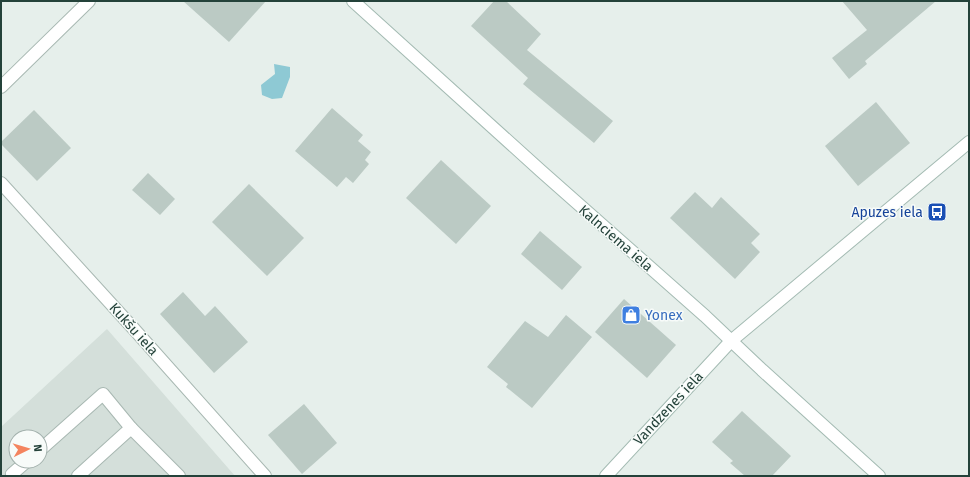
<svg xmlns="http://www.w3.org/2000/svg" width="970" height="477" viewBox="0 0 970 477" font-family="'Fira Sans',sans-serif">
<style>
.built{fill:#d4dfda;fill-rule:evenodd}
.water{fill:#8ec9d4}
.building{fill:#bbcac4}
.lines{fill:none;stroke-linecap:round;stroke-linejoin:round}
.lane-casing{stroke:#a8b8b2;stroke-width:14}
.street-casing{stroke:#a8b8b2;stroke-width:14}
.secondary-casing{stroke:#a4bbb3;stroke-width:14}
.lane{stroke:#fff;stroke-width:12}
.street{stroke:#fff;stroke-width:12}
.secondary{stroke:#fff;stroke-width:12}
.labels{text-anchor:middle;stroke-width:3;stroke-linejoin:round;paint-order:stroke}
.transit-label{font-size:14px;fill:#164399;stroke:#f7fbf9;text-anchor:end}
.street-label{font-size:14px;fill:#24423a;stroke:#f7fbf9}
.shop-label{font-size:14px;fill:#366cbe;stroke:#f7fbf9;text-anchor:start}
</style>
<rect width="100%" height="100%" fill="#e6efeb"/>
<path class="built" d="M107 329 235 476H1V427ZM16 437H40V461H16Z"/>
<polygon class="water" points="274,64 290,67 290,77 282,98 272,99 262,95 261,85 275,74"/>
<g class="building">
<polygon points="183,1 266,1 229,42"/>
<polygon points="494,1 506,1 541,34 527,50 613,121 594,143 523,84 528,78 471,26"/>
<polygon points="842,1 936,1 865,61 867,64 849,79 832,58 867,30"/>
<polygon points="876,102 910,143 858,186 825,146"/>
<polygon points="332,108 363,135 358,141 371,152 365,160 369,164 353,183 346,177 337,187 295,151"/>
<polygon points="34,110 71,148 37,181 1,144 1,142"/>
<polygon points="441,160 491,206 456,244 406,198"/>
<polygon points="148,173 175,199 160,215 132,190"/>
<polygon points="249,184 304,238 267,276 212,222"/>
<polygon points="695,192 712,208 721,197 760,234 751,243 760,252 735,279 670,218"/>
<polygon points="540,231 582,267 562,290 521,254"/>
<polygon points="183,292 205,316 215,306 248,342 214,373 160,314"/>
<polygon points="624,299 676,345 647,378 595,332"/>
<polygon points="566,315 592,337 532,408 506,387 508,384 487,367 525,321 548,337"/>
<polygon points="304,404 337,443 302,474 268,435"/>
<polygon points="742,411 791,456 772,476 745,476 730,463 733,461 712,442"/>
</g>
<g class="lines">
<g class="lane-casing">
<g id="lane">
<polyline points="40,450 103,394 131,428 179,476"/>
<polyline points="13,476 12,474 27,461"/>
<polyline points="78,476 131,428"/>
</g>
</g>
<g class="street-casing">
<g id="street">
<polyline points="1,87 89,1"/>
<polyline points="1,183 133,328 265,476"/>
</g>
</g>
<g class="secondary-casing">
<g id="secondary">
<polyline points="353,1 541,171 705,316 762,370 879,476"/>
<polyline points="606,476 731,341 969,142"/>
</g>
</g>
<use href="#lane" class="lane"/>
<use href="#street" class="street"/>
<use href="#secondary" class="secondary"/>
</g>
<defs>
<g id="bus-square" transform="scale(1)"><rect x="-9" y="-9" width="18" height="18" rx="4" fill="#1a4fb4" stroke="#f7fbf9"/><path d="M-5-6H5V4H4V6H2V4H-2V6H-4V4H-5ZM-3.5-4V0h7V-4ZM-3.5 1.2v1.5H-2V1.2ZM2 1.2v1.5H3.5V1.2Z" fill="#fff"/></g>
<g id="shop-square" transform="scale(1)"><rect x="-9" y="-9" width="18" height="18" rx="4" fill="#3f7fe0" stroke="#f7fbf9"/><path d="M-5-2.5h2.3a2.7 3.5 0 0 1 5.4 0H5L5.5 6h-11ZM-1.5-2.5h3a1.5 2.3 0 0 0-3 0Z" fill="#fff"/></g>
</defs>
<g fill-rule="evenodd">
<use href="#bus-square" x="937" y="212"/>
<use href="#shop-square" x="631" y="315"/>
</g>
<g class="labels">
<g class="transit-label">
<text x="923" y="217">Apuzes iela</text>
</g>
<g class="street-label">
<text transform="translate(616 238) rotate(41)" y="5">Kalnciema iela</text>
<text transform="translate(134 329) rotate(48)" y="5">Kukšu iela</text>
<text transform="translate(668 408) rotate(-47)" y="5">Vandzenes iela</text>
</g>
<g class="shop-label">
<text x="645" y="320">Yonex</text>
</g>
</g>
<rect width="970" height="477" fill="none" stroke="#24423a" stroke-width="4"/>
<g transform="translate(28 449) rotate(85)"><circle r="19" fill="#f7fbf9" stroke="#a3b1ad"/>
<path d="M0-3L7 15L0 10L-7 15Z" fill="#f4845f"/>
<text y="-6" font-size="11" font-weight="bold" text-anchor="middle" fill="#24423a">N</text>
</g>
</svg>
